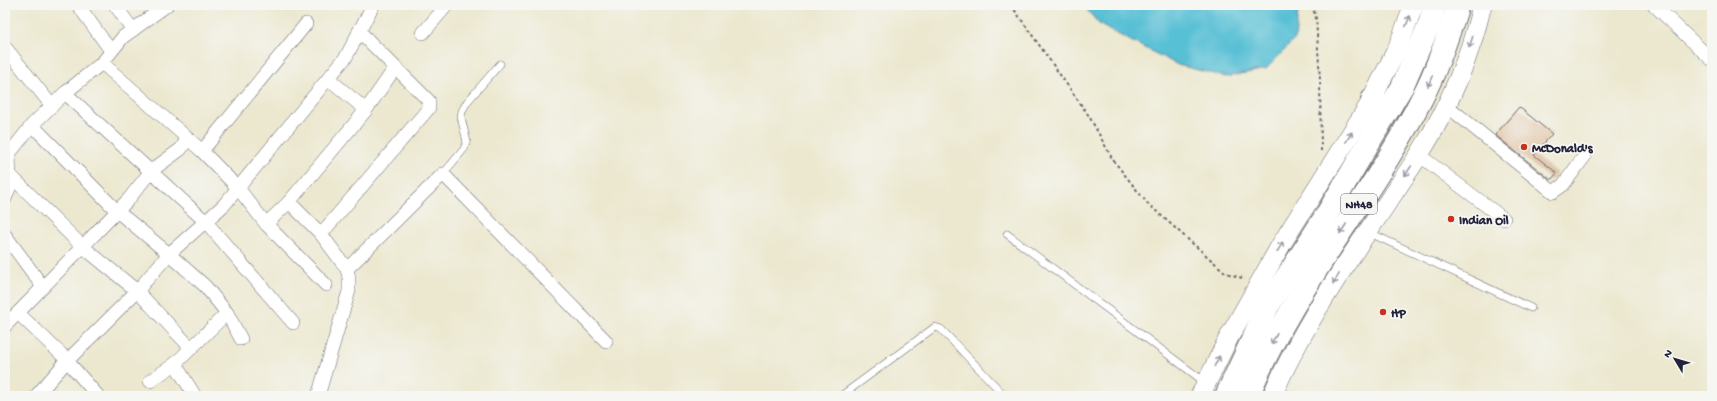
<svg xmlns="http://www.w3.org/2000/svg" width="1717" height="401" viewBox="0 0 1717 401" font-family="'Gochi Hand',sans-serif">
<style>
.water{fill:#58c0d5;stroke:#3d7188}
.building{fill:#dbba97}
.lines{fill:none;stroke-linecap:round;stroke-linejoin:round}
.lane-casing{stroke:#69676f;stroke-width:8}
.street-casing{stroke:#69676f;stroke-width:14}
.secondary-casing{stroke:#69676f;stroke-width:20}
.highway-casing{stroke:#69676f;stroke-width:24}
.path{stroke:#69676f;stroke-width:2;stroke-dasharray:3 3;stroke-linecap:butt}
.lane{stroke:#fff;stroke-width:7}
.street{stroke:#fff;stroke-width:13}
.secondary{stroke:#fff;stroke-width:19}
.highway{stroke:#fff;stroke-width:22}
.oneway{stroke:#9c9ca7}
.poi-dot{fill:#c8321e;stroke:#f6f6f2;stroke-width:1.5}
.labels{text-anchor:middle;stroke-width:3.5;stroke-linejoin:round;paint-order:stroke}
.shield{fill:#f6f6f2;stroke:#626272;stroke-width:1}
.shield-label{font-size:12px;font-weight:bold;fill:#22223b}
.poi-label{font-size:13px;font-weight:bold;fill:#22223b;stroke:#f6f6f2;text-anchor:start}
</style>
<rect width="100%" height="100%" fill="#f6f6f2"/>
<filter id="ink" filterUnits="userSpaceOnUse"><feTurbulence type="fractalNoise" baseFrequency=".025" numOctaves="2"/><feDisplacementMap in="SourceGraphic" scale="8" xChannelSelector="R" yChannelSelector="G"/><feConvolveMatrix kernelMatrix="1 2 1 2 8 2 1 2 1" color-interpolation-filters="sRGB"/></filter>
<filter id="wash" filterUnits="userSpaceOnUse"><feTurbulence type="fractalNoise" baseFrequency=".012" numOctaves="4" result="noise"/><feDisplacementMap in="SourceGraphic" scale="16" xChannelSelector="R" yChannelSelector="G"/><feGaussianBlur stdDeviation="0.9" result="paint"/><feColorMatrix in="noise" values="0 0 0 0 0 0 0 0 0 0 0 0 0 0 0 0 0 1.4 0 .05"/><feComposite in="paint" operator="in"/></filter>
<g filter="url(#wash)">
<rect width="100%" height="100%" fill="#ece8d0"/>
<polygon class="water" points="1083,5 1296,5 1298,13 1295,39 1266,69 1226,77 1178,65 1135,43 1100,25"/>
<g id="blocks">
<polygon class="building" points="1519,107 1552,134 1534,155 1557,173 1551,180 1495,135"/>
</g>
</g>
<g filter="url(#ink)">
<use href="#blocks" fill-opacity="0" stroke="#69676f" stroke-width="1"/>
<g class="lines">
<g class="lane-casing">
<g id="lane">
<polyline points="443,174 464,149 467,142 461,117 462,111 467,102 500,64"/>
<polyline points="1368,232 1531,308"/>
<polyline points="1007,234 1206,383"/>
<polyline points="841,396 935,327 941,329 1005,396"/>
</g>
</g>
<g class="street-casing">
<g id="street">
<polyline points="78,5 111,51"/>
<polyline points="115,5 133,30"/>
<polyline points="1654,5 1712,60"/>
<polyline points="423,33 447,5"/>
<polyline points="5,47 52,106"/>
<polyline points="102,63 202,151 238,188 266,224 326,285"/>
<polyline points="329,79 366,110"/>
<polyline points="65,93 206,222 293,323"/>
<polyline points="1446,105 1553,192 1563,185 1584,157"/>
<polyline points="32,125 117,211 169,254 205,286 227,313 241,339"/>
<polyline points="202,151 306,24"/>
<polyline points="1419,155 1504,219"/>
<polyline points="9,174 82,246 137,291 191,348"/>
<polyline points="5,199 10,186 9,154 32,125 65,93 102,63 123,37 167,5"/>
<polyline points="266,224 289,202"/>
<polyline points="321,234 429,108 429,101 359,31"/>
<polyline points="5,235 43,287"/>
<polyline points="347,269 443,174 606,341"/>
<polyline points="18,313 61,354 98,396"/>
<polyline points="5,326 128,200 151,171 181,149 187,139"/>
<polyline points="175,364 195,396"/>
<polyline points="150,381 175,364 227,313"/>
<polyline points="36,396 67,361 137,291 169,254 224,205 346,57 373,5"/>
<polyline points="318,396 349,291 349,278 347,269 321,234 289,202 366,110 395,68"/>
</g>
</g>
<g class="secondary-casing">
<g id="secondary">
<polyline points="1200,396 1228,339 1282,243 1369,105 1397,49 1414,5"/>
<path d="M1272 396C1298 337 1332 284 1368 231 1385 206 1402 181 1419 155 1447 110 1470 58 1482 5"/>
</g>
</g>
<g class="highway-casing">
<g id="highway">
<polyline points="1372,100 1389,109"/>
<polyline points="1226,396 1268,306 1325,217 1402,87 1429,25 1435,5"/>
<path d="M1248 396C1292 289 1370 201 1422 98 1437 69 1448 37 1458 5"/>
</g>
</g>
<g class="path">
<polyline points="1011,5 1089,116 1113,160 1147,203 1226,273 1245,279"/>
<polyline points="1312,5 1316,18 1320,80 1321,151"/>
</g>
<use href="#lane" class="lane"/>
<use href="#street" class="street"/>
<use href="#secondary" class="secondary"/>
<use href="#highway" class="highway"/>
</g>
<defs><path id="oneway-shaft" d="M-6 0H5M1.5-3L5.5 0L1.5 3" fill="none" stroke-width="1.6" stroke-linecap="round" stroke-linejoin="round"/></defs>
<g class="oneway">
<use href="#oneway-shaft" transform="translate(1408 21) rotate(-68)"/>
<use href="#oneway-shaft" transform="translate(1471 42) rotate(107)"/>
<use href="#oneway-shaft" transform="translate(1430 81) rotate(113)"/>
<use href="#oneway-shaft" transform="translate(1349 137) rotate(-58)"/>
<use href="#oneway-shaft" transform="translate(1408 171) rotate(124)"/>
<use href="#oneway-shaft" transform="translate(1343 229) rotate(123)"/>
<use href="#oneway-shaft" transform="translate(1280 247) rotate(-60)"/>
<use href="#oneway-shaft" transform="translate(1336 279) rotate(122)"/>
<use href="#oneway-shaft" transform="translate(1274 339) rotate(119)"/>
<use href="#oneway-shaft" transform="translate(1217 361) rotate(-63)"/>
</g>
</g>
<g class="poi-dot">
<circle cx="1524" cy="147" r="4"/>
<circle cx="1451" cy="219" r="4"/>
<circle cx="1383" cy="312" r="4"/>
</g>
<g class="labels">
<rect class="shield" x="1341" y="194" width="36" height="20" rx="3"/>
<g class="shield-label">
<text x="1359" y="208">NH48</text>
</g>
<g class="poi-label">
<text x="1532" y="152">McDonald's</text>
<text x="1459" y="224">Indian Oil</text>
<text x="1391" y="317">HP</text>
</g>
</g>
<rect width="1717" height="401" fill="none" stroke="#f6f6f2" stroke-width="20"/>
<g transform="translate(1675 359) rotate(308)" stroke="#f6f6f2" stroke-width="3" paint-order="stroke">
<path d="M0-3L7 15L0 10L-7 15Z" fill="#22223b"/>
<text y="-6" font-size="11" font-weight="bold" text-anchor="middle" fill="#22223b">N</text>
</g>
</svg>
